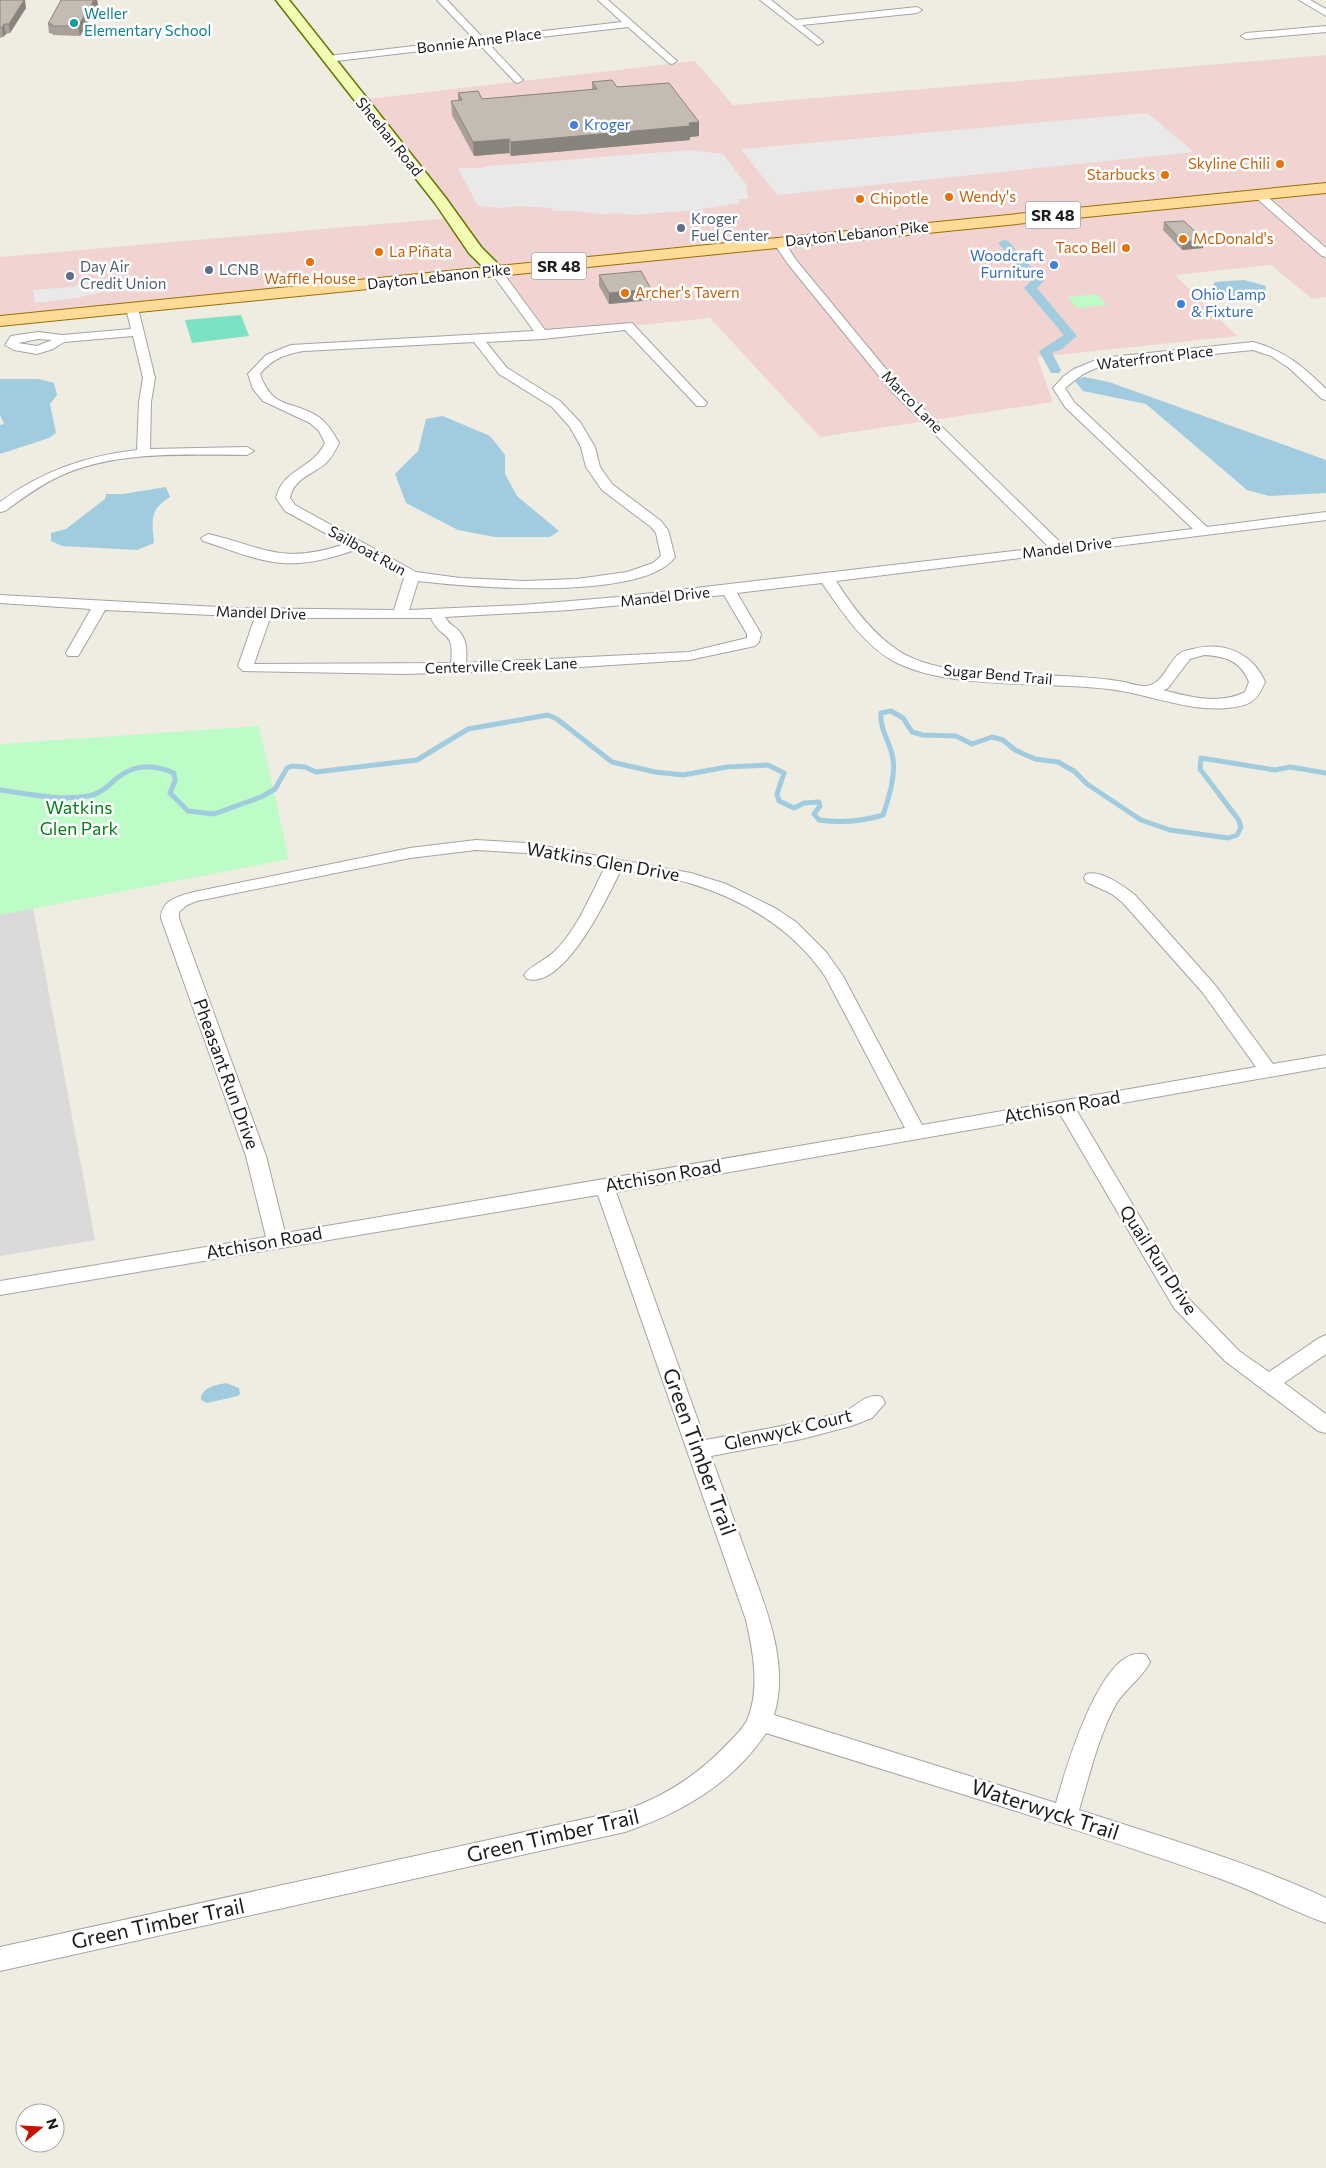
<svg xmlns="http://www.w3.org/2000/svg" width="1326" height="2168" viewBox="0 0 1326 2168" font-family="Commissioner,sans-serif">
<style>
.residential{fill:#dbdada}
.commercial{fill:#f1d4d1}
.park{fill:#bdfcc7}
.pitch{fill:#7ce2c3}
.parking{fill:#e9e9e9}
.water{fill:#a1ccdf}
.lines{fill:none;stroke-linecap:round;stroke-linejoin:round}
.stream{stroke:#a1ccdf;stroke-width:5}
.canal{fill:#a1ccdf;fill-rule:evenodd}
.street-casing{stroke:#a4a4a4;stroke-width:2}
.secondary-casing{stroke:#617800;stroke-width:3}
.primary-casing{stroke:#967100;stroke-width:2}
.street{fill:#fff;fill-rule:evenodd}
.secondary{fill:#f3fcb3;fill-rule:evenodd}
.primary{fill:#ffdb97;fill-rule:evenodd}
.wall{fill:#a9a199}
.shaded-wall{fill:#89837d}
.building{fill:#c4bbb2;stroke:#89837d}
.culture-dot{fill:#0f9aa8;stroke:#fff;stroke-width:2}
.shop-dot{fill:#3f7fe0;stroke:#fff;stroke-width:2}
.food-dot{fill:#e8710a;stroke:#fff;stroke-width:2}
.service-dot{fill:#5c6f8a;stroke:#fff;stroke-width:2}
.labels{text-anchor:middle;stroke-width:5;stroke-linejoin:round;paint-order:stroke}
.far-culture-label{font-size:15px;fill:#0d838f;stroke:#fff;text-anchor:start}
.far-street-label{font-size:15px;fill:#1d1d1d;stroke:#fff}
.far-shop-label{font-size:15px;fill:#366cbe;stroke:#fff;text-anchor:start}
.far-food-label{font-size:15px;fill:#c56008;stroke:#fff;text-anchor:start}
.far-service-label{font-size:15px;fill:#4e5e75;stroke:#fff;text-anchor:start}
.shield{fill:#fff;stroke:#616161;stroke-width:1}
.shield-label{font-size:16px;font-weight:bold;fill:#1d1d1d}
.park-label{font-size:18px;fill:#06801a;stroke:#fff}
.street-label{font-size:18px;fill:#1d1d1d;stroke:#fff}
.near-street-label{font-size:21px;fill:#1d1d1d;stroke:#fff}
</style>
<rect width="100%" height="100%" fill="#efece2"/>
<polygon class="residential" points="33,908 95,1240 0,1256 0,915"/>
<polygon class="commercial" points="1326,55 1326,297 1312,299 1271,265 1175,275 1237,336 1037,357 1053,402 820,437 710,318 543,335 496,271 0,321 0,257 451,218 359,100 695,61 733,105"/>
<g class="park">
<polygon points="1097,294 1107,305 1077,308 1067,297"/>
<polygon points="259,726 289,859 0,915 0,744"/>
</g>
<polygon class="pitch" points="241,315 249,336 192,343 185,320"/>
<g class="parking">
<polygon points="1147,113 1194,152 777,195 741,149"/>
<polygon points="690,150 723,154 746,184 748,199 738,199 740,203 696,210 633,215 617,213 601,214 576,211 553,211 552,208 518,206 501,208 478,206 458,168 481,168 488,166"/>
<polygon points="86,283 103,292 76,298 35,303 33,290 69,287"/>
</g>
<g class="water">
<path d="M1244 280 1266 286 1265 293C1247 297 1226 300 1211 289L1215 282Z"/>
<polygon points="1084,377 1109,382 1326,460 1326,493 1269,496 1247,490 1146,404 1083,391 1074,380"/>
<polygon points="0,379 39,379 54,383 57,395 50,404 56,433 49,438 0,454 0,425 4,424 0,415"/>
<polygon points="443,416 490,436 505,455 505,474 517,496 559,531 550,537 495,537 458,530 406,503 395,474 418,451 426,419"/>
<path d="M166 487 170 497C149 510 152 520 154 543L137 550 62 546 51 541V533L66 529 105 499 106 494H123Z"/>
<path d="M226 1383 239 1388 240 1394 238 1396 207 1403 201 1400C201 1387 216 1385 226 1383Z"/>
</g>
<g class="lines">
<path class="stream" d="M0 790C28 794 59 801 88 796 100 794 108 786 117 778 134 764 154 764 174 773L175 781 170 793 188 811 214 814 261 797 275 789 287 768 292 766 305 767 316 772 417 760 468 729 548 715 557 719 612 762 655 772 683 775 727 767 768 765 784 773 777 794 779 801 794 808 804 803 819 802 820 806 814 814 819 820C841 823 861 822 883 815 889 797 897 773 892 754 888 739 880 729 881 713L891 711 903 718 912 732 923 735 956 736 972 744 992 737 1003 740 1015 750 1035 759 1058 762 1074 771 1087 784 1141 820 1170 830 1228 838 1237 835 1241 827 1238 819 1200 769 1201 758 1275 770 1290 767 1326 773"/>
<polygon class="canal" points="1004,240 1008,241 1042,279 1044,281 1037,288 1077,336 1062,349 1052,353 1061,370 1059,373 1051,373 1039,351 1064,335 1024,288 1031,281 998,243"/>
<g class="street-casing">
<g id="street">
<polygon points="437,0 447,0 483,38 622,22 598,0 608,0 677,61 672,64 669,63 628,27 488,43 521,78 523,80 518,83 515,82 479,44 328,62 323,59 328,56 474,39"/>
<polygon points="760,0 771,0 796,20 917,7 922,10 917,13 802,25 821,40 823,42 818,45"/>
<polygon points="1299,0 1310,0 1326,9 1326,16"/>
<polygon points="1326,26 1326,32 1246,39 1241,36 1246,33"/>
<polygon points="1259,192 1263,193 1326,248 1326,257 1322,256 1255,197 1254,195 1255,193"/>
<path d="M779 239 783 240 796 260 900 386 1063 545 1193 529 1065 407 1053 388 1064 376 1074 369 1101 358 1253 342C1284 350 1304 367 1326 389V400L1322 399 1289 368 1271 356 1253 350 1103 365 1083 374 1065 388 1074 402 1207 527 1326 512V520L836 581C852 606 871 632 896 649 935 677 1014 674 1062 676 1081 677 1100 678 1118 681 1127 682 1136 686 1144 686 1163 686 1167 663 1179 654 1182 651 1189 650 1193 649 1223 641 1253 653 1265 682 1257 702 1249 706 1227 708 1187 712 1147 693 1108 689 1045 681 953 690 897 663 865 647 842 612 822 583L737 593 761 634 759 642 755 646 689 660 534 670 405 674 243 671 238 666 255 617 105 610 80 653 78 656H68L66 653 91 609 0 603V595L237 608 394 610 404 578 355 550C332 558 307 565 282 563 255 561 229 549 203 541L201 538 208 534C267 548 282 565 345 544L285 511 276 498C283 468 312 470 325 443L319 431 310 423 263 401 253 389 248 374 266 355 291 345 534 331 490 271 496 268 500 269 545 330 632 323 707 403 705 406H697L625 330 543 339 486 342 507 368 560 401 580 422 595 447 600 467 612 484 661 521 668 530 675 557C643 602 469 587 418 581L409 610 523 605 618 597 1049 547 892 392 788 264 773 242ZM474 342 499 374 552 407 570 427 581 447 586 467 602 490 651 527 656 533 661 556 653 563 627 572 577 579 525 581 460 578 416 572 295 505 290 498C294 478 312 475 326 463 332 457 335 451 339 443 333 433 329 425 320 418 294 399 273 412 260 374 272 359 285 354 304 351ZM724 595 747 634V638L689 652 466 663C467 650 467 638 457 629 452 625 448 623 445 617L570 610ZM270 618H431C441 641 455 628 451 663L254 664ZM1204 655C1225 656 1241 661 1249 682L1245 692C1220 705 1189 697 1163 690L1168 688 1190 659Z"/>
<path d="M132 304 138 308 155 378 151 402 150 449 247 447 254 451 247 455C186 455 118 450 60 476 40 485 23 498 5 511L0 512V502C42 471 85 456 137 450L139 402 143 378 133 336 64 342 53 349 37 354 14 350 5 345 11 336 38 332 62 335 131 329 126 308ZM38 339 52 340 37 346 18 343Z"/>
<path d="M476 840 527 843 691 873 726 884 775 908 796 922 826 952 843 976 922 1125 1256 1067 1203 993 1123 903 1112 894 1086 882 1084 878 1086 874C1102 870 1123 886 1135 895L1215 985 1273 1064 1326 1055V1067L1077 1111 1188 1298 1239 1351 1269 1372 1319 1338 1326 1335V1354L1284 1383 1326 1414V1433L1318 1431 1225 1361 1174 1308 1060 1114 616 1192 705 1440C751 1432 796 1424 841 1413 856 1408 865 1392 882 1397L885 1403 872 1418 851 1426 802 1439 711 1456C723 1489 735 1523 747 1556 765 1606 790 1662 774 1715L1056 1803C1065 1772 1102 1640 1146 1655L1150 1662C1142 1678 1126 1688 1116 1704 1098 1737 1090 1774 1079 1810 1162 1837 1247 1861 1326 1898V1923C1290 1910 1257 1892 1221 1879 1071 1826 918 1781 766 1733 732 1784 681 1813 625 1832L0 1971V1947L625 1810C667 1796 702 1772 732 1739 738 1733 745 1726 748 1718 760 1687 753 1651 746 1620L598 1195 0 1295V1281L266 1237 246 1156 161 918C161 900 179 896 194 892L410 848ZM476 850 527 853 605 867C590 896 578 928 555 951 546 960 531 965 524 975L527 979C565 989 607 898 621 870 643 874 667 877 689 883 743 899 793 929 825 976L905 1128 285 1233 266 1156 179 918V912L187 905 197 901 410 858Z"/>
</g>
</g>
<g class="secondary-casing">
<polygon id="secondary" points="276,0 289,0 445,197 481,247 502,268 504,271 502,274 490,274 469,253 435,203"/>
</g>
<g class="primary-casing">
<polygon id="primary" points="1326,183 1326,193 0,326 0,316"/>
</g>
<use href="#street" class="street"/>
<use href="#secondary" class="secondary"/>
<use href="#primary" class="primary"/>
</g>
<g class="wall">
<polygon points="0,0 26,8 10,33 6,34 3,37 0,38"/>
<polygon points="61,0 97,0 98,5 80,36 53,35 53,34 49,33 48,24"/>
<polygon points="592,82 617,87 699,136 690,137 690,140 511,156 509,153 474,156 452,115 451,101 458,101 458,93 482,99 592,90"/>
<polygon points="1164,222 1203,248 1182,250 1163,230"/>
<polygon points="599,275 651,300 609,304 599,286"/>
</g>
<g class="shaded-wall">
<polygon points="24,0 25,0 26,8 10,33 9,24"/>
<polygon points="94,0 97,0 98,5 80,36 78,26"/>
<polygon points="4,24 6,34 3,37 2,28"/>
<polygon points="699,122 699,136 690,137 690,140 511,156 511,142"/>
<polygon points="509,139 509,153 474,156 473,142"/>
<polygon points="1204,240 1203,248 1182,250 1183,242"/>
<polygon points="651,289 651,300 609,304 609,293"/>
</g>
<g class="building">
<polygon points="0,0 24,0 9,24 4,24 2,28 0,28"/>
<polygon points="61,0 94,0 78,26 52,26 52,24 48,24"/>
<polygon points="612,80 617,87 669,83 699,122 689,123 690,126 511,142 509,139 473,142 451,101 462,100 458,93 478,91 482,99 597,89 592,82"/>
<polygon points="1184,221 1204,240 1183,242 1164,222"/>
<polygon points="641,271 651,289 609,293 599,275"/>
</g>
<circle class="culture-dot" cx="74" cy="23" r="5"/>
<g class="shop-dot">
<circle cx="574" cy="125" r="5"/>
<circle cx="1054" cy="265" r="5"/>
<circle cx="1181" cy="304" r="5"/>
</g>
<g class="food-dot">
<circle cx="1280" cy="164" r="5"/>
<circle cx="1165" cy="175" r="5"/>
<circle cx="949" cy="197" r="5"/>
<circle cx="860" cy="199" r="5"/>
<circle cx="1183" cy="239" r="5"/>
<circle cx="1126" cy="248" r="5"/>
<circle cx="379" cy="252" r="5"/>
<circle cx="310" cy="262" r="5"/>
<circle cx="625" cy="293" r="5"/>
</g>
<g class="service-dot">
<circle cx="681" cy="228" r="5"/>
<circle cx="209" cy="270" r="5"/>
<circle cx="70" cy="276" r="5"/>
</g>
<g class="labels">
<g class="far-culture-label">
<text x="84" y="19">Weller<tspan x="84" dy="17">Elementary School</tspan></text>
</g>
<g class="far-street-label">
<text transform="translate(479 41) rotate(-7)" y="5">Bonnie Anne Place</text>
<text transform="translate(389 137) rotate(51)" y="5">Sheehan Road</text>
<text transform="translate(857 234) rotate(-6)" y="5">Dayton Lebanon Pike</text>
<text transform="translate(439 277) rotate(-6)" y="5">Dayton Lebanon Pike</text>
<text transform="translate(1155 358) rotate(-7)" y="5">Waterfront Place</text>
<text transform="translate(912 402) rotate(46)" y="5">Marco Lane</text>
<text transform="translate(1067 548) rotate(-7)" y="5">Mandel Drive</text>
<text transform="translate(367 551) rotate(29)" y="5">Sailboat Run</text>
<text transform="translate(665 597) rotate(-6)" y="5">Mandel Drive</text>
<text transform="translate(261 613) rotate(2)" y="5">Mandel Drive</text>
<text transform="translate(501 666) rotate(-2)" y="5">Centerville Creek Lane</text>
<text transform="translate(998 675) rotate(5)" y="5">Sugar Bend Trail</text>
</g>
<g class="far-shop-label">
<text x="584" y="130">Kroger</text>
<text x="1044" y="261" text-anchor="end">Woodcraft<tspan x="1044" dy="17">Furniture</tspan></text>
<text x="1191" y="300">Ohio Lamp<tspan x="1191" dy="17">&amp; Fixture</tspan></text>
</g>
<g class="far-food-label">
<text x="1270" y="169" text-anchor="end">Skyline Chili</text>
<text x="1155" y="180" text-anchor="end">Starbucks</text>
<text x="959" y="202">Wendy's</text>
<text x="870" y="204">Chipotle</text>
<text x="1193" y="244">McDonald's</text>
<text x="1116" y="253" text-anchor="end">Taco Bell</text>
<text x="389" y="257">La Piñata</text>
<text x="310" y="284" text-anchor="middle">Waffle House</text>
<text x="635" y="298">Archer's Tavern</text>
</g>
<g class="far-service-label">
<text x="691" y="224">Kroger<tspan x="691" dy="17">Fuel Center</tspan></text>
<text x="80" y="272">Day Air<tspan x="80" dy="17">Credit Union</tspan></text>
<text x="219" y="275">LCNB</text>
</g>
<g class="shield">
<rect x="1025.5" y="201.5" width="55" height="27" rx="4"/>
<rect x="531.5" y="252.5" width="55" height="27" rx="4"/>
</g>
<g class="shield-label">
<text x="1053" y="221">SR 48</text>
<text x="559" y="272">SR 48</text>
</g>
<g class="park-label">
<text x="79" y="814">Watkins<tspan x="79" dy="21">Glen Park</tspan></text>
</g>
<g class="street-label">
<text transform="translate(603 862) rotate(10)" y="6">Watkins Glen Drive</text>
<text transform="translate(226 1074) rotate(70)" y="6">Pheasant Run Drive</text>
<text transform="translate(1062 1107) rotate(-10)" y="6">Atchison Road</text>
<text transform="translate(663 1176) rotate(-10)" y="6">Atchison Road</text>
<text transform="translate(264 1243) rotate(-10)" y="6">Atchison Road</text>
<text transform="translate(1158 1260) rotate(57)" y="6">Quail Run Drive</text>
<text transform="translate(788 1430) rotate(-13)" y="6">Glenwyck Court</text>
</g>
<g class="near-street-label">
<text transform="translate(699 1452) rotate(70)" y="7">Green Timber Trail</text>
<text transform="translate(1045 1810) rotate(18)" y="7">Waterwyck Trail</text>
<text transform="translate(553 1836) rotate(-13)" y="7">Green Timber Trail</text>
<text transform="translate(158 1924) rotate(-12)" y="7">Green Timber Trail</text>
</g>
</g>
<g transform="translate(40 2128) rotate(72)"><circle r="24" fill="#ffffff" stroke="#a5a5a5"/>
<path d="M0-4L9 19L0 12L-9 19Z" fill="#ca1100"/>
<text y="-8" font-size="14" font-weight="bold" text-anchor="middle" fill="#1d1d1d">N</text>
</g>
</svg>
